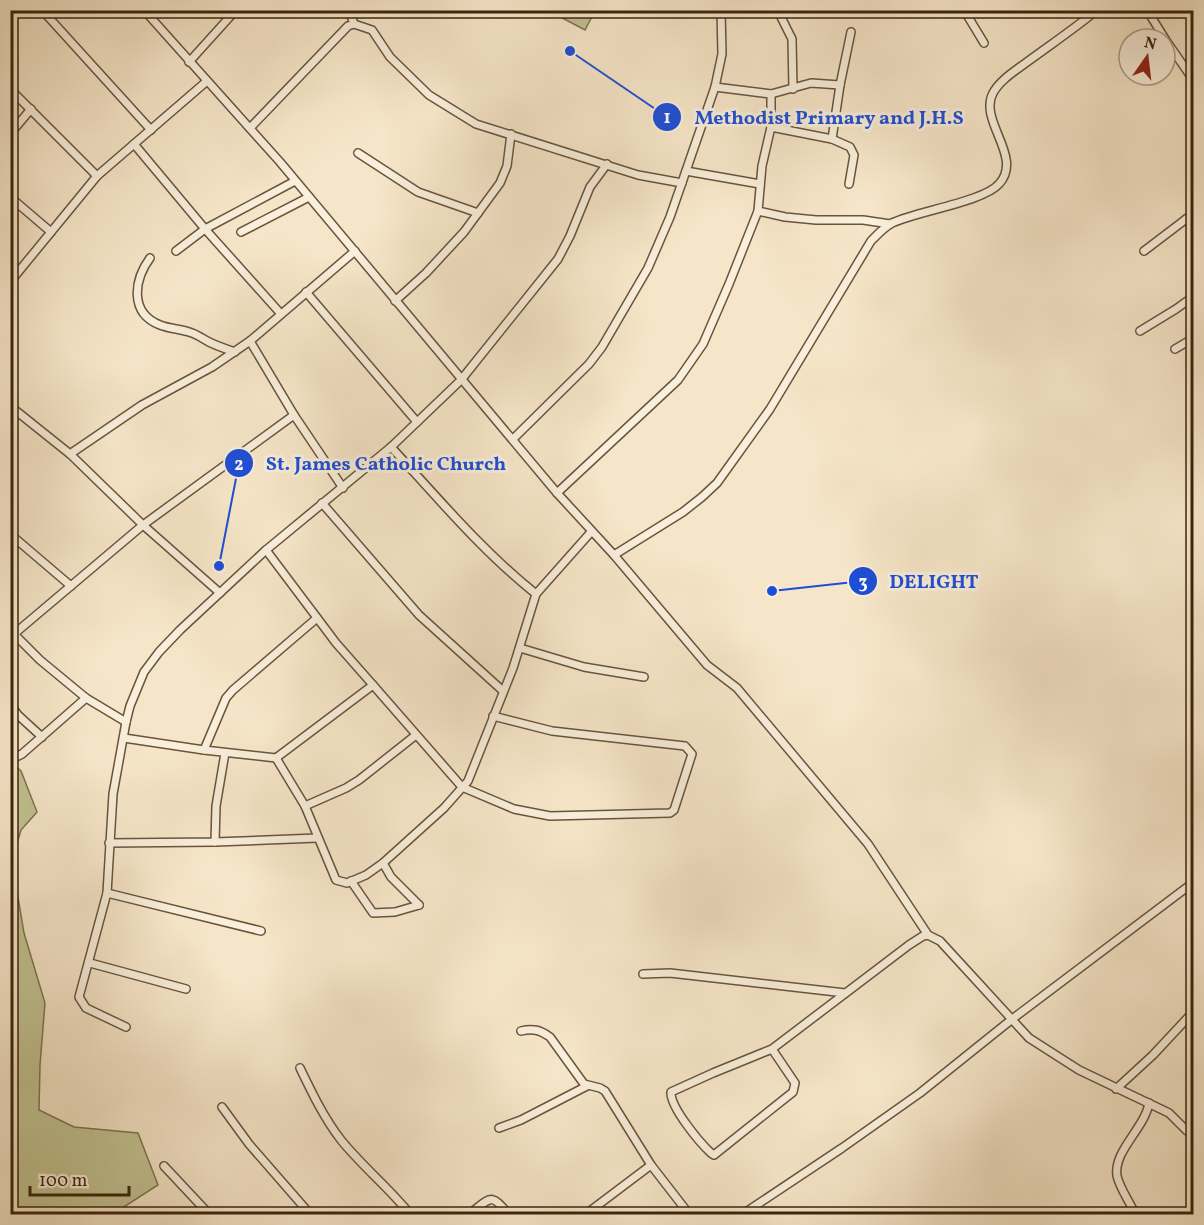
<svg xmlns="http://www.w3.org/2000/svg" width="1204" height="1225" viewBox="0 0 1204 1225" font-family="Vollkorn,serif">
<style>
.green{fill:#c2c393;stroke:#7e7450;stroke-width:1.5}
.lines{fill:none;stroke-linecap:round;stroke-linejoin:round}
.river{stroke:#9dbfb8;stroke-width:12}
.street-casing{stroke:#69543c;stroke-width:10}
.street{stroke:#f9efdc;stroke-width:7}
.leader{fill:none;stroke:#1d4ed8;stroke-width:2}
.callout-dot{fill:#1d4ed8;stroke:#f9efdc;stroke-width:2}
.mark-label{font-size:18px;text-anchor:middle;font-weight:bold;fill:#fff}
.callout-label{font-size:20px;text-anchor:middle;font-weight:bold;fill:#1d4ed8;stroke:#f9efdc;stroke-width:6;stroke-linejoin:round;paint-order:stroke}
</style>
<rect width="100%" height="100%" fill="#f6e6c9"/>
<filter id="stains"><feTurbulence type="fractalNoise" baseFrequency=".00333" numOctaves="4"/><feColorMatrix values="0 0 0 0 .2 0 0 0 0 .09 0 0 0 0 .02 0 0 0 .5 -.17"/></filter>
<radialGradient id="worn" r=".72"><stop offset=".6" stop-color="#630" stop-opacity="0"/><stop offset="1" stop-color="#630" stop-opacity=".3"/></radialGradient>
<g class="green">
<polygon points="549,11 595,11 585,30"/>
<polygon points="10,761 21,771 37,812 21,830 12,861 24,933 45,1003 40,1065 39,1110 74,1127 138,1133 158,1185 113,1214 11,1214"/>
</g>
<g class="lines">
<g class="river">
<polyline points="10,1116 13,1129 10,1129"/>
<polyline points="10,1213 20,1214"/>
</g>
<g class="street-casing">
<g id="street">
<polyline points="42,10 151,130"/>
<polyline points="144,10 280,162 557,493 614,555 707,665 737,688 868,844 928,935"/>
<polyline points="349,10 354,24"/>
<polyline points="503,10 504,12"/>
<polyline points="964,10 984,43"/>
<polyline points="1147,10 1165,39"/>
<polyline points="781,17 792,39 793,89"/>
<polyline points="1165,39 1194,81"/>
<polyline points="189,62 236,10"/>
<polyline points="715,87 771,94 811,83 840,85"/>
<polyline points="10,89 97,176"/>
<polyline points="771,127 832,139 850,147 854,155 849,184"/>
<polyline points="250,128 348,26 354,24 372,30 390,57 429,95 476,124 638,175 682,183"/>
<polyline points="10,134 31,109"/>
<polyline points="832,139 840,85 851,32"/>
<polyline points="134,144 205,229 281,314"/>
<polyline points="358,153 418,192 478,213"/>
<polyline points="686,171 760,184"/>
<polyline points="10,197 51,232"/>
<polyline points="758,211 785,217 816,220 863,220 890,224"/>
<polyline points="1186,219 1194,228"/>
<polyline points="241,232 309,197"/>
<polyline points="176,251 205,229 295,181"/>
<polyline points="1144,251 1194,213"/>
<path d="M150 258C134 280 129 313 160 325 170 329 182 329 192 333 198 335 203 339 209 342 217 346 226 349 235 352"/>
<polyline points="10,282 97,176 207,81"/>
<polyline points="306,292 417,422"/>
<polyline points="395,301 426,273 464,232 500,183 507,166 511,134"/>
<polyline points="1140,331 1176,309 1194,296"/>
<polyline points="1175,349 1187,342 1194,341"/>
<polyline points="10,406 70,454 143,525 14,634 10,631"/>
<polyline points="513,439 589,364 602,347 648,268 670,217 715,87 722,54 721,10"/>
<path d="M391 447C437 497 482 551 536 594"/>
<polyline points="70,454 142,405 212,367 250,341"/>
<polyline points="343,488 294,415 250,341 355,251"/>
<polyline points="557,493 678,380 703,344 729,284 758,211 762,166 771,127 771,94"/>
<polyline points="322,503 419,615 503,691"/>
<polyline points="10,534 71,586"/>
<polyline points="266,550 336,643 373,685"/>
<path d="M614 555 683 512 702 497 717 483 770 409 871 241C877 235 884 227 892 223 917 211 983 202 999 184 1024 157 978 121 993 93 1000 80 1015 71 1027 62 1050 45 1074 29 1097 10"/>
<polyline points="220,593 143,525 294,415"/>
<polyline points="11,636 14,634 40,660 86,698 126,722"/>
<polyline points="520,648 584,667 644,677"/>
<polyline points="10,704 18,715 42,737"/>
<polyline points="124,738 204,750 276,758 373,685 462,787 514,809 550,816 670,813 674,810 692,754 685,746 552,731 493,716"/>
<polyline points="204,750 226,698 233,690 317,618"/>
<polyline points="276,758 305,806 336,880 347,883 366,875 383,863 444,808 468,781 513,668 536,594 591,532"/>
<polyline points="10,760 22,754 86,698"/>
<polyline points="305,806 346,788 359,780 416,735"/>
<polyline points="215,842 216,806 225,753"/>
<polyline points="109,843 215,842 317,838"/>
<polyline points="383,863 391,877 419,905"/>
<polyline points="351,881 373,913 395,912 419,905"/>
<polyline points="107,893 261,931"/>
<polyline points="90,963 186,989"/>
<polyline points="643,974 670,973 845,993"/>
<polyline points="126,1027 86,1008 79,997 107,893 113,794 126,722 130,706 144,672 159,652 180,630 266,550 391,447 461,380 558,259 570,236 590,187 607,164"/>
<path d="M521 1031C533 1028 540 1030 550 1037L584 1084 600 1088 605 1091 651 1165 689 1214"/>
<path d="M772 1049 795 1083 793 1092 714 1155 711 1153C700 1143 670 1107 671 1092L713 1073 772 1049 909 945 923 936 928 935 940 941 1029 1038 1079 1070 1169 1113 1187 1131 1194 1133"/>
<path d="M300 1068C312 1093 324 1118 341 1140 362 1166 389 1188 410 1214"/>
<polyline points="1116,1089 1153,1055 1194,1011"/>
<polyline points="222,1107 249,1144 310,1214"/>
<polyline points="499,1128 521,1120 587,1086"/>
<polyline points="164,1166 209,1214"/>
<path d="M469 1214C490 1199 491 1191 508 1214"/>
<polyline points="586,1214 651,1165"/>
<polyline points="743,1214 842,1148 920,1093 1011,1020 1194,882"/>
<path d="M1135 1214C1130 1202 1120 1189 1117 1176 1113 1151 1145 1128 1149 1103"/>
</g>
</g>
<use href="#street" class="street"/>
</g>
<path class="leader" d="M570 51L667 117M219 566L239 463M772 591L863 581"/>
<g class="callout-dot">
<circle cx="570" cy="51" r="6"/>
<circle cx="219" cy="566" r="6"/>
<circle cx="772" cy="591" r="6"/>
<circle cx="667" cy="117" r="15"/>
<circle cx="239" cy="463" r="15"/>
<circle cx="863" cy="581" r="15"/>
</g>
<g class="mark-label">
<text x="667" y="123">1</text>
<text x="239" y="470">2</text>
<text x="863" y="588">3</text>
</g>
<g class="callout-label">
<text x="829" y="124">Methodist Primary and J.H.S</text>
<text x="386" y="470">St. James Catholic Church</text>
<text x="934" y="588">DELIGHT</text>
</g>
<rect width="1204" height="1225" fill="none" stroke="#f6e6c9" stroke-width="36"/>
<rect x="12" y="12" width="1180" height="1201" fill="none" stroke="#3a240d" stroke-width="3"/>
<rect x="18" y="18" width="1168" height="1189" fill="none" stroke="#3a240d" stroke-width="1.5"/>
<g transform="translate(1147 57) rotate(14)"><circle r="28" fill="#f9efdc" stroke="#ad9e89" stroke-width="1.5"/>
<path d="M0-4.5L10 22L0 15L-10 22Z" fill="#8f2418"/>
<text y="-9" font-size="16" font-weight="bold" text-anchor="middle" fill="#3a240d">N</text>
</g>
<path d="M30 1186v9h99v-9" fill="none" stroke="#3a240d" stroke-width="3"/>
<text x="39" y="1186" font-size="18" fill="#3a240d" stroke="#f9efdc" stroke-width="4.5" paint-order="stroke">100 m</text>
<rect width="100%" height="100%" filter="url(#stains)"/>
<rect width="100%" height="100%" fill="url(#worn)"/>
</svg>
